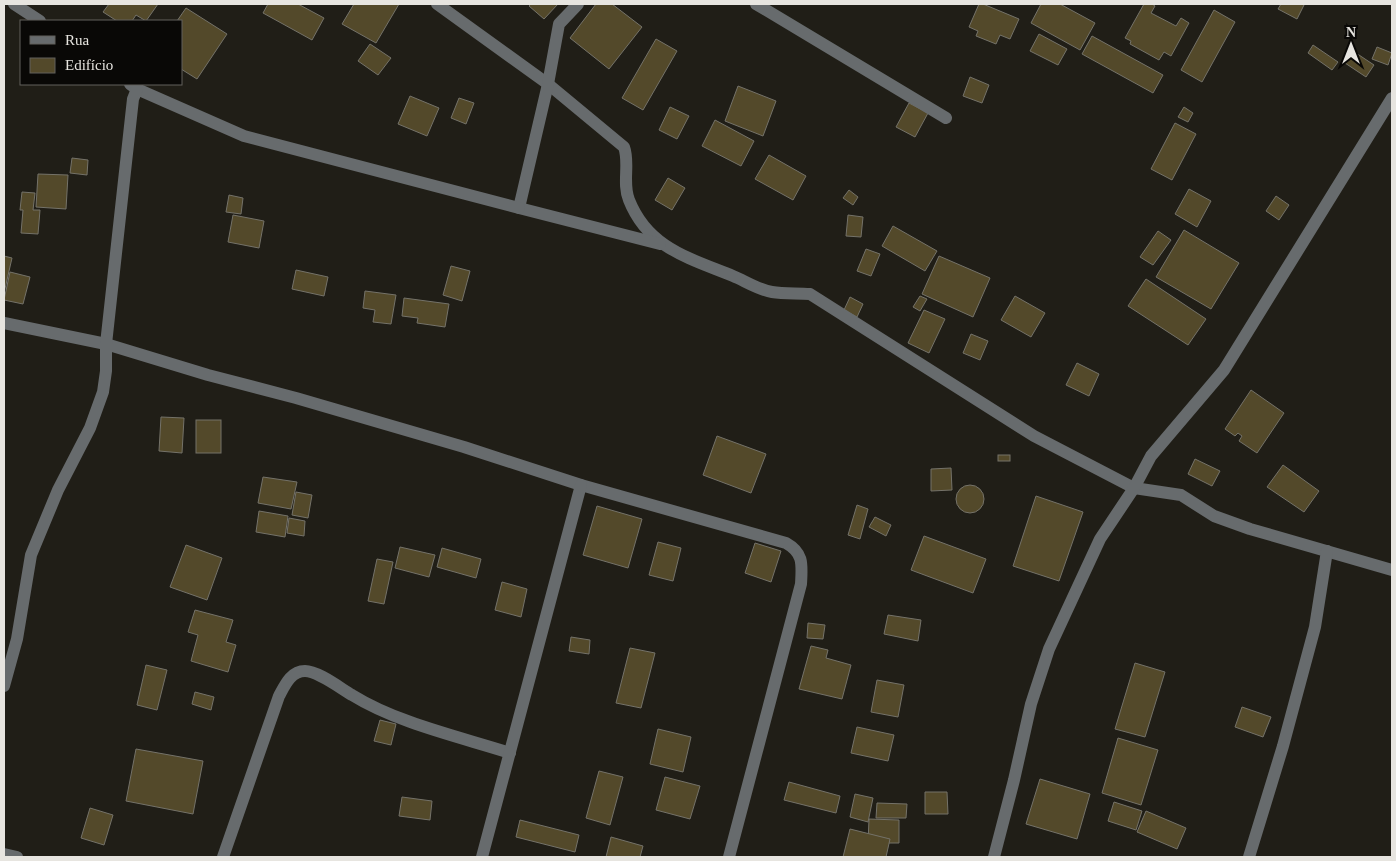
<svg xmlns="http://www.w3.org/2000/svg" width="1396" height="861" viewBox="0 0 1396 861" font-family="'Times New Roman',serif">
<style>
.building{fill:#53492a;stroke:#747269}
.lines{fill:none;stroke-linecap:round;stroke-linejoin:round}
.minor{stroke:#676b6d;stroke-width:12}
</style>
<rect width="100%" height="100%" fill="#201e17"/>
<g class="building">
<polygon points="109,4 158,4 146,21 136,15 132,21 117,21 103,12"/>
<polygon points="268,4 298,4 324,18 312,40 263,13"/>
<polygon points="354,4 399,4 376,43 342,24"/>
<polygon points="531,4 558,4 544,19 529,6"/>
<polygon points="596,4 612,4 642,27 609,69 570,38"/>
<polygon points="979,4 983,4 1019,19 1010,39 1000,35 996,44 976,36 978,31 969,27"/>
<polygon points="1041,4 1060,4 1095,23 1080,50 1031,23"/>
<polygon points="1144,4 1152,4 1155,6 1151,13 1176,26 1181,18 1189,23 1171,56 1164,52 1159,60 1130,44 1131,41 1125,38"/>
<polygon points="1281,4 1301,4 1304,5 1297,19 1278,9"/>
<polygon points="186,8 227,34 197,79 181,69 181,21 177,21"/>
<polygon points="1214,10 1235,22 1202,82 1181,70"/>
<polygon points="1039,34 1067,49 1058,65 1030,51"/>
<polygon points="1092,36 1163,75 1153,93 1082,54"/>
<polygon points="656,39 677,51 643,110 622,98"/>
<polygon points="370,44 391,58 378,75 358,61"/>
<polygon points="1313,45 1338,62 1332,70 1308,53"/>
<polygon points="1377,47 1392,53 1388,65 1372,59"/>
<polygon points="1353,51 1374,65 1366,77 1345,63"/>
<polygon points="970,77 989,85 982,103 963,96"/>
<polygon points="738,86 776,101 763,136 725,121"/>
<polygon points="410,96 439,108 427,136 398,124"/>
<polygon points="459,98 474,103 466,124 451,118"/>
<polygon points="909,103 928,113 915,137 896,127"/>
<polygon points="670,107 689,116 677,139 659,130"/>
<polygon points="1184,107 1193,113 1188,122 1178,117"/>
<polygon points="715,120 754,141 741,166 702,146"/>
<polygon points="1175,123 1196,134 1172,180 1151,169"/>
<polygon points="769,155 806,176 793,200 755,179"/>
<polygon points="72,158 88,160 87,175 70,173"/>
<polygon points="38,174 68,175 66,209 36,207"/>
<polygon points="668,178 685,188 672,210 655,200"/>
<polygon points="1189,189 1211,201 1197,227 1175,214"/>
<polygon points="849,190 858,197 853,205 843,198"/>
<polygon points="22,192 35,193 33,210 40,210 38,234 21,233 23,210 20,210"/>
<polygon points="229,195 243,198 241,214 226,212"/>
<polygon points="1276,196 1289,205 1279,220 1266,211"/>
<polygon points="233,215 264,221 259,248 228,242"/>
<polygon points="848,215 863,217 861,237 846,236"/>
<polygon points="893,226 937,251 925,271 882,246"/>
<polygon points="1184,230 1239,263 1211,309 1156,277"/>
<polygon points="1158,231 1171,240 1153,265 1140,257"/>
<polygon points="866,249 880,254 871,276 857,271"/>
<polygon points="4,256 12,258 4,293"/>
<polygon points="939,256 990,278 973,317 922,294"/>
<polygon points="451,266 470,271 462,301 443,295"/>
<polygon points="296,270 328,277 324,296 292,289"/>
<polygon points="10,272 30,277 23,304 4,300"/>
<polygon points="1146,279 1206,319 1188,345 1128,306"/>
<polygon points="365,291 396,295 391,324 373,322 375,310 363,308"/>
<polygon points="920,296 927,299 920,311 913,307"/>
<polygon points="1015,296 1045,313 1031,337 1001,320"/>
<polygon points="850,297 863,304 857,317 844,310"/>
<polygon points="404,298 449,304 445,327 417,323 418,318 402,316"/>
<polygon points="924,310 945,319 929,353 908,343"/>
<polygon points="971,334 988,341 980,360 963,353"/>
<polygon points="1077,363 1099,374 1089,396 1066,385"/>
<polygon points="1251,390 1284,413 1257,453 1239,441 1242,436 1238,433 1235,436 1225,429"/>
<polygon points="161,417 184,418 182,453 159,451"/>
<rect x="196" y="420" width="25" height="33"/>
<polygon points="717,436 766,454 751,493 703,475"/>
<rect x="998" y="455" width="12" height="6"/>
<polygon points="1195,459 1220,471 1212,486 1188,474"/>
<polygon points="1283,465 1319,491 1304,512 1267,487"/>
<polygon points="951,468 952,490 931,491 931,469"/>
<polygon points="263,477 297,482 291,509 258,503"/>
<circle cx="970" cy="499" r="14"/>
<polygon points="296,492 312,495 308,518 292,515"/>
<polygon points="1036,496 1083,512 1059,581 1013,566"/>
<polygon points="857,505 868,509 860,539 848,535"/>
<polygon points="597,506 642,519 628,568 583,555"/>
<polygon points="259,511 288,516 285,537 256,532"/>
<polygon points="875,517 891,525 886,536 869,527"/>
<polygon points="289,518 305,521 304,536 287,533"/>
<polygon points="924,536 986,559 973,593 911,570"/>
<polygon points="658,542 681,548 673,581 649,575"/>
<polygon points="755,543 781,551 771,582 745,573"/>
<polygon points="186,545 222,558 207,600 170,587"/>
<polygon points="400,547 435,555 429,577 395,568"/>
<polygon points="442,548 481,559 476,578 437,567"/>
<polygon points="377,559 393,562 384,604 368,601"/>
<polygon points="502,582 527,589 521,617 495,610"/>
<polygon points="195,610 233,620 226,642 236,645 228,672 191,661 198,635 188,632"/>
<polygon points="888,615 921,620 918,641 884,634"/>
<polygon points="808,623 825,625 823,639 807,638"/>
<polygon points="571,637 590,640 589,654 569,651"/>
<polygon points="811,646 828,650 826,658 851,665 842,699 799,689"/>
<polygon points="630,648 655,653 641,708 616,703"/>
<polygon points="1135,663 1165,672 1145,737 1115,729"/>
<polygon points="146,665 167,670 157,710 137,705"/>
<polygon points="877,680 904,685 898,717 871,712"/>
<polygon points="195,692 214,697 211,710 192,704"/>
<polygon points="1242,707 1271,717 1263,737 1235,727"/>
<polygon points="380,720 396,724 391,745 374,741"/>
<polygon points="857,727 894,735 888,761 851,753"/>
<polygon points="658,729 691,737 683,772 650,764"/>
<polygon points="1118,738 1158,750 1141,805 1102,793"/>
<polygon points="136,749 203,761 193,814 126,801"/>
<polygon points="599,771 623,777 610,825 586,818"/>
<polygon points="665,777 700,786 690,819 656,810"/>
<polygon points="1040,779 1090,794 1077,839 1026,824"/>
<polygon points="789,782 840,796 836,813 784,800"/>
<polygon points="925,792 947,792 948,814 925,814"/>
<polygon points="855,794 873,798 868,822 850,817"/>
<polygon points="402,797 432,801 430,820 399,816"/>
<polygon points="1114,802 1142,811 1136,830 1108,821"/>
<polygon points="877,803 907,804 906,818 876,818"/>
<polygon points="90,808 113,815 104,845 81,838"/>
<polygon points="1146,811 1186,828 1177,849 1137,832"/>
<polygon points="869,819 899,820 899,843 868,843"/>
<polygon points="520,820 579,835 575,852 516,837"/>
<polygon points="850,829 890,839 886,857 843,857"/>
<polygon points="611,837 643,846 640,857 606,857"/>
</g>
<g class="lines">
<g class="minor">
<polyline points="14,4 40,21"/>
<path d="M437 4 548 84 624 147C630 163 622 183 629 200 648 248 689 258 733 276 745 281 759 290 772 292 784 294 797 293 810 294L1034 436 1134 488 1181 495 1214 516 1250 529 1392 570"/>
<polyline points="578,4 559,24 548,84 519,208 660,244"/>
<polyline points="756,4 946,118"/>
<polyline points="130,84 137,89 244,136 519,208"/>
<path d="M4 323 106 344 208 375 296 398 464 447 581 485 786 543C804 553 802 565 801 584L729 857"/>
<polyline points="4,686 17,639 31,555 58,490 90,428 103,392 106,371 106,344 133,99 137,89"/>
<polyline points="4,854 17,857"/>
<path d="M223 857 279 696C285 685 291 671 305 671 318 671 340 688 352 695 397 723 460 737 510 753"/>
<polyline points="482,857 581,485"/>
<polyline points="994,857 1014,780 1031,704 1049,649 1100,539 1134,488 1151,456 1224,370 1392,98"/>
<polyline points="1249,857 1283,746 1315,627 1327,551"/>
</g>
</g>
<rect width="1396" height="861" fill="none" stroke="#e7e5e0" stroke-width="10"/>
<rect x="20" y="20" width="162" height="65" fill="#090806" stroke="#62605d"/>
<rect x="30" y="36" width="25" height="8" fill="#676b6d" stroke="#62605d"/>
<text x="65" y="45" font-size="15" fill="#e7e5e0">Rua</text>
<rect x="30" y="58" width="25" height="15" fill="#53492a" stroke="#62605d"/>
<text x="65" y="70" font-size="15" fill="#e7e5e0">Edifício</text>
<g transform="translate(1351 45)" stroke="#090806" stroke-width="4" paint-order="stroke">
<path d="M0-4L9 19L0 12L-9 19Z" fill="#e7e5e0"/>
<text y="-8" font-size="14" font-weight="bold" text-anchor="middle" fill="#e7e5e0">N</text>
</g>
</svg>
